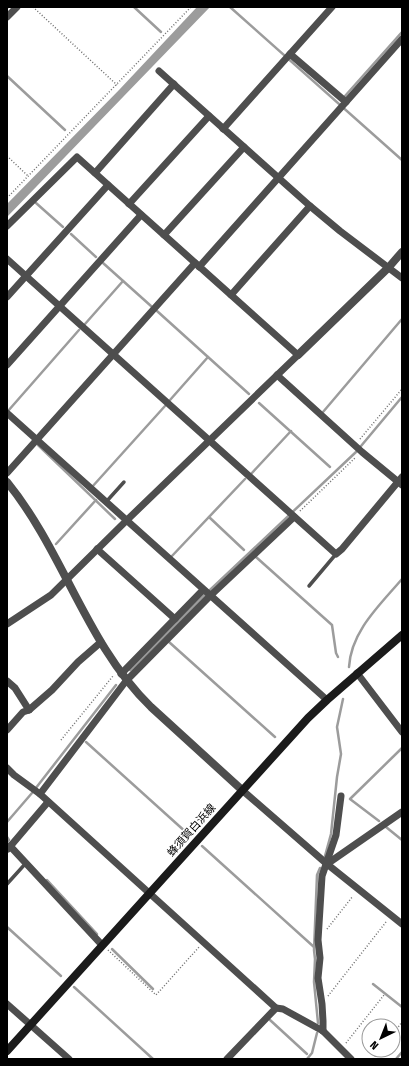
<svg xmlns="http://www.w3.org/2000/svg" width="409" height="1066" viewBox="0 0 409 1066" font-family="'Fira Sans Condensed','Noto Sans JP',sans-serif">
<style>
.water{fill:#9c9c9c}
.lines{fill:none;stroke-linecap:round;stroke-linejoin:round}
.stream{stroke:#9c9c9c;stroke-width:2.5}
.path{stroke:#707070;stroke-width:1.5;stroke-dasharray:1 2;stroke-linecap:butt}
.service{stroke:#4e4e4e;stroke-width:3.5}
.minor{stroke:#4e4e4e;stroke-width:7}
.tertiary{stroke:#4e4e4e;stroke-width:8}
.secondary{stroke:#1b1b1b;stroke-width:8}
.labels{text-anchor:middle;stroke-width:3;stroke-linejoin:round;paint-order:stroke}
.street-label{font-size:11px;fill:#000;stroke:#fff}
</style>
<rect width="100%" height="100%" fill="#fff"/>
<polygon class="water" points="197,7 210,7 7,217 7,204 119,90"/>
<g class="lines">
<g class="stream">
<polyline points="134,7 161,32"/>
<polyline points="230,7 402,160"/>
<polyline points="7,8 8,7"/>
<polyline points="7,76 65,130"/>
<polyline points="345,96 402,32"/>
<polyline points="36,203 63,227"/>
<polyline points="71,234 96,257"/>
<polyline points="103,263 151,306"/>
<polyline points="157,311 249,394"/>
<polyline points="85,324 123,281"/>
<polyline points="170,400 208,357"/>
<polyline points="259,403 330,467"/>
<polyline points="8,411 79,330"/>
<polyline points="323,412 402,319"/>
<polyline points="38,445 115,519"/>
<polyline points="251,474 291,431"/>
<polyline points="92,487 165,406"/>
<polyline points="209,517 244,550"/>
<polyline points="56,544 96,500"/>
<polyline points="171,557 245,479"/>
<polyline points="256,557 332,625 336,653 338,657"/>
<polyline points="169,642 275,737"/>
<path d="M349 667C351 631 380 605 402 579"/>
<polyline points="130,670 211,589 356,452 402,397"/>
<polyline points="86,742 188,834"/>
<polyline points="379,821 350,799 402,748"/>
<polyline points="7,822 32,793 116,685"/>
<polyline points="386,827 402,840"/>
<polyline points="7,837 9,840 7,842"/>
<polyline points="202,846 314,947"/>
<polyline points="325,856 331,834 337,777 341,754 337,727 343,699"/>
<polyline points="47,880 97,934"/>
<polyline points="7,927 61,976"/>
<polyline points="112,949 153,989"/>
<polyline points="373,984 402,1007"/>
<polyline points="74,987 153,1059"/>
<polyline points="270,1020 307,1054"/>
<polyline points="318,1023 314,982 315,959 314,950 317,875 320,868"/>
<polyline points="307,1059 312,1053 317,1033"/>
<polyline points="396,1059 402,1052"/>
</g>
<g class="path">
<polyline points="33,7 117,85"/>
<polyline points="7,156 28,176"/>
<polyline points="7,198 191,7"/>
<polyline points="360,439 402,389"/>
<polyline points="300,511 356,457"/>
<polyline points="61,740 113,676"/>
<polyline points="327,929 353,896"/>
<polyline points="108,950 156,995 199,947"/>
<polyline points="328,996 386,922"/>
<polyline points="393,1034 402,1022"/>
<polyline points="346,1043 384,995"/>
<polyline points="373,1059 380,1050"/>
</g>
<g class="service">
<polyline points="106,502 124,482"/>
<polyline points="309,586 336,554"/>
<polyline points="7,884 26,863"/>
</g>
<g class="minor">
<polyline points="7,17 17,7"/>
<polyline points="290,54 346,102"/>
<polyline points="159,71 310,206 340,231 402,278"/>
<polyline points="223,129 332,7"/>
<polyline points="95,173 174,84"/>
<polyline points="129,204 209,116"/>
<polyline points="7,226 77,157 298,355 126,521 51,595 7,624"/>
<polyline points="164,235 244,147"/>
<polyline points="7,259 336,554 342,549 402,477"/>
<polyline points="199,267 402,39"/>
<polyline points="231,295 310,206"/>
<polyline points="7,297 108,185"/>
<polyline points="7,365 141,215"/>
<polyline points="277,375 362,452 402,485"/>
<polyline points="7,413 327,700"/>
<polyline points="7,473 195,263"/>
<polyline points="294,517 210,596 126,681 40,794 276,1008 283,1009 323,1031 351,1059"/>
<polyline points="97,549 175,619"/>
<polyline points="357,673 402,732"/>
<polyline points="121,674 203,590"/>
<polyline points="7,681 15,688 29,710 52,690 78,662 101,642"/>
<polyline points="7,730 23,712 29,710"/>
<polyline points="7,768 14,775 40,794"/>
<polyline points="242,790 327,864 402,924"/>
<polyline points="10,846 102,945"/>
<polyline points="8,849 48,802"/>
<polyline points="327,864 402,812"/>
<polyline points="7,1004 69,1059"/>
<polyline points="323,1031 323,1021 322,1004 318,978 320,958 318,940 322,876 336,835 341,796"/>
<polyline points="227,1059 276,1008"/>
</g>
<g class="tertiary">
<polyline points="298,355 389,267 402,252"/>
<path d="M7 482C64 552 86 644 151 707L242 790"/>
</g>
<polyline class="secondary" points="7,1051 308,718 327,700 402,635"/>
</g>
<g class="labels">
<g class="street-label">
<text transform="translate(191 830) rotate(-48)" y="4">蜂須賀白浜線</text>
</g>
</g>
<rect width="409" height="1066" fill="none" stroke="#000000" stroke-width="16"/>
<g transform="translate(381 1038) rotate(223)"><circle r="19" fill="#ffffff" stroke="#999999"/>
<path d="M0-3L7 15L0 10L-7 15Z" fill="#000000"/>
<text y="-6" font-size="11" font-weight="bold" text-anchor="middle" fill="#000000">N</text>
</g>
</svg>
